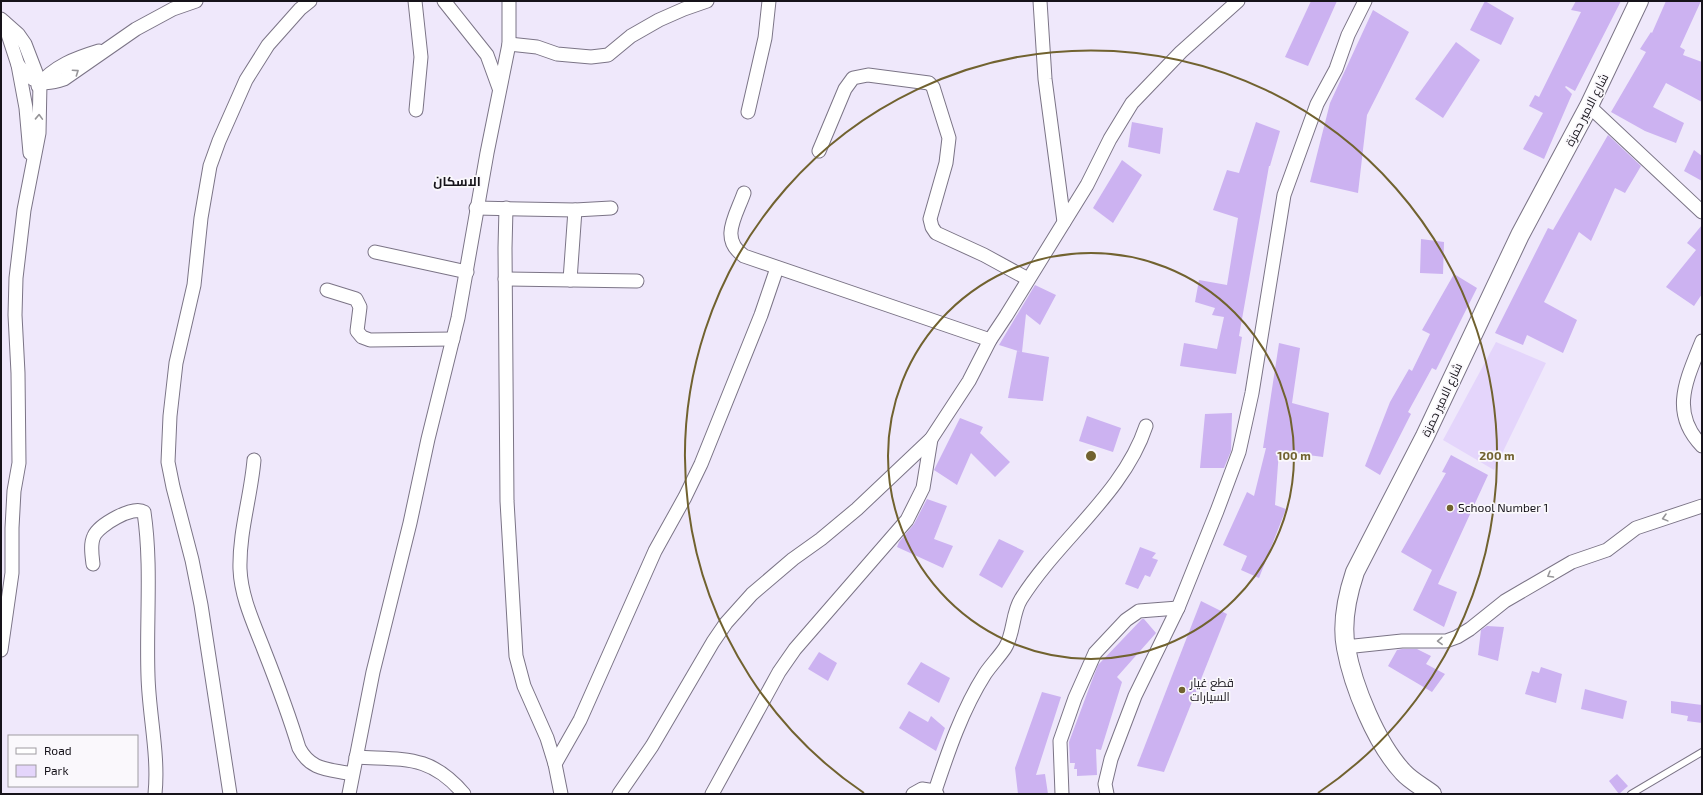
<svg xmlns="http://www.w3.org/2000/svg" width="1703" height="795" viewBox="0 0 1703 795" font-family="'Exo 2',Cairo,sans-serif">
<style>
.green{fill:#e4d5fb}
.building{fill:#ccb2f1}
.lines{fill:none;stroke-linecap:round;stroke-linejoin:round}
.lane-casing{stroke:#7b7486;stroke-width:8}
.street-casing{stroke:#7b7486;stroke-width:15}
.secondary-casing{stroke:#7b7486;stroke-width:20}
.lane{stroke:#fff;stroke-width:6}
.street{stroke:#fff;stroke-width:13}
.secondary{stroke:#fff;stroke-width:18}
.oneway{stroke:#969598}
.ring{fill:none;stroke:#71622f;stroke-width:2}
.poi-dot{fill:#71622f;stroke:#faf8fc;stroke-width:1.5}
.labels{text-anchor:middle;stroke-width:3.5;stroke-linejoin:round;paint-order:stroke}
.street-label{font-size:12px;fill:#16131a;stroke:#faf8fc}
.poi-label{font-size:12px;fill:#16131a;stroke:#faf8fc;text-anchor:start}
.neighbourhood-label{font-size:13px;font-weight:bold;fill:#16131a;stroke:#faf8fc}
.centre{fill:#71622f;stroke:#faf8fc;stroke-width:2}
.ring-label{font-size:12px;text-anchor:middle;font-weight:bold;fill:#71622f;stroke:#faf8fc;stroke-width:3.5;stroke-linejoin:round;paint-order:stroke}
</style>
<rect width="100%" height="100%" fill="#efe8fb"/>
<polygon class="green" points="1496,342 1546,363 1494,470 1443,440"/>
<g class="building">
<polygon points="1311,1 1337,1 1308,66 1285,57"/>
<polygon points="1485,1 1514,18 1501,45 1470,30"/>
<polygon points="1576,1 1621,1 1575,91 1566,86 1565,87 1572,94 1544,159 1523,149 1543,113 1529,106 1535,95 1539,97 1581,12 1571,10"/>
<polygon points="1666,1 1701,1 1680,47 1685,50 1683,55 1702,62 1702,102 1666,83 1653,107 1684,123 1676,143 1645,131 1611,112 1646,52 1640,49 1651,32 1652,33"/>
<polygon points="1373,10 1409,32 1367,115 1358,193 1310,182 1330,103"/>
<polygon points="1456,42 1480,60 1443,118 1415,99"/>
<polygon points="1132,122 1163,128 1160,154 1128,147"/>
<polygon points="1256,122 1280,131 1270,166 1269,166 1239,336 1242,337 1236,374 1180,366 1184,343 1217,349 1224,317 1212,315 1215,308 1195,302 1199,280 1227,285 1238,218 1213,210 1227,170 1239,173"/>
<polygon points="1608,135 1641,166 1625,193 1615,188 1591,241 1579,232 1544,302 1577,320 1563,353 1527,335 1523,345 1495,333 1548,228 1553,230"/>
<polygon points="1694,150 1702,156 1702,181 1684,171"/>
<polygon points="1122,160 1142,175 1113,223 1093,208"/>
<polygon points="1702,225 1702,294 1694,306 1666,287 1696,250 1687,243"/>
<polygon points="1421,239 1444,242 1443,274 1420,273"/>
<polygon points="1454,274 1477,288 1436,370 1432,368 1408,412 1411,414 1380,475 1365,466 1390,402 1409,369 1412,371 1430,334 1422,330"/>
<polygon points="1035,285 1056,295 1040,325 1026,314 1022,352 1049,357 1043,401 1008,398 1017,351 1021,352 999,345"/>
<polygon points="1279,343 1300,348 1292,403 1329,413 1323,457 1279,451 1275,505 1286,509 1259,578 1241,570 1247,556 1223,545 1247,492 1254,496 1266,448 1263,448"/>
<polygon points="1232,413 1231,451 1224,468 1200,468 1205,414"/>
<polygon points="1087,416 1121,428 1113,452 1079,441"/>
<polygon points="960,418 983,427 980,433 1010,462 995,477 971,453 957,485 934,470"/>
<polygon points="1451,455 1488,475 1438,584 1457,592 1444,627 1413,610 1432,570 1401,552 1446,473 1442,472"/>
<polygon points="927,499 947,506 934,539 953,546 943,568 897,547 899,542 914,524"/>
<polygon points="999,539 1024,551 1002,588 979,575"/>
<polygon points="1140,547 1156,553 1152,558 1158,560 1150,577 1145,575 1138,589 1125,584"/>
<polygon points="1201,601 1227,614 1164,772 1137,766"/>
<polygon points="1142,619 1144,619 1156,633 1117,677 1122,682 1101,750 1096,749 1097,775 1077,776 1077,769 1074,769 1075,763 1070,763 1069,742 1091,683 1098,665"/>
<polygon points="1487,626 1504,627 1498,661 1478,655 1481,630"/>
<polygon points="1402,649 1417,649 1431,656 1426,664 1445,674 1432,692 1388,666 1397,650"/>
<polygon points="819,652 837,663 828,681 808,669"/>
<polygon points="921,662 950,678 939,703 907,684"/>
<polygon points="1541,667 1562,674 1556,703 1525,694 1532,671 1539,673"/>
<polygon points="1585,689 1627,701 1623,719 1581,709"/>
<polygon points="1042,692 1061,697 1036,775 1045,774 1048,794 1018,794 1015,768"/>
<polygon points="1671,701 1702,705 1702,723 1687,721 1688,716 1671,713"/>
<polygon points="909,711 928,722 931,716 945,728 936,751 899,728"/>
<polygon points="1617,774 1628,786 1619,794 1609,781"/>
</g>
<g class="lines">
<g class="lane-casing">
<polyline id="lane" points="1631,794 1702,752"/>
</g>
<g class="street-casing">
<g id="street">
<polyline points="415,1 421,57 416,110"/>
<polyline points="444,1 487,55 499,88"/>
<polyline points="1040,1 1045,79 1064,222"/>
<polyline points="1,19 18,34 25,44 40,83 39,133 24,210 16,278 15,315 18,373 19,463 14,491 12,528 12,573 1,650"/>
<polyline points="4,22 18,65 26,108 30,153"/>
<polyline points="509,44 537,47 557,54 591,57 608,55 631,36 659,20 684,9 707,1"/>
<path d="M18 65C32 82 42 87 64 79L136 29 173 9 196 1"/>
<path d="M38 86C54 66 76 58 99 51"/>
<polyline points="1589,106 1702,212"/>
<polyline points="748,112 765,38 769,1"/>
<polyline points="819,151 845,89 853,78 868,75 929,83 933,87 949,138 946,163 930,219 932,227 936,233 984,255 1028,279"/>
<path d="M744 193C736 216 719 239 744 256L990 340"/>
<polyline points="476,208 575,210 611,208"/>
<polyline points="506,208 505,248 507,501 516,656 524,686 547,738 555,764 561,794"/>
<polyline points="375,252 467,272"/>
<polyline points="505,279 637,281"/>
<polyline points="570,280 575,210"/>
<polyline points="327,290 356,299 360,307 357,331 362,337 370,340 453,339"/>
<path d="M1702 341C1687 379 1669 412 1702 446"/>
<path d="M254 460C251 496 239 532 240 569 241 597 254 624 264 650 277 683 289 715 299 748 311 771 329 769 352 774"/>
<path d="M93 564C92 555 90 544 94 536 99 525 133 505 144 512 152 566 146 621 148 676 149 715 159 755 155 794"/>
<polyline points="1345,647 1402,641 1446,641 1457,637 1470,629 1505,601 1572,562 1607,550 1636,528 1702,506"/>
<path d="M356 757C404 760 430 754 464 794"/>
<polyline points="555,764 580,720 655,551 685,497 701,464 761,315 777,268"/>
<path d="M935 791C948 752 962 710 985 674 991 665 999 657 1005 648 1014 634 1012 613 1021 599 1058 540 1124 493 1146 426"/>
<polyline points="230,794 201,605 192,560 173,487 168,462 170,416 176,363 194,285 201,218 210,166 219,141 246,80 268,45 300,9 310,1"/>
<polyline points="349,794 373,672 410,523 428,439 458,318 487,153 509,44 509,1"/>
<polyline points="619,794 652,746 713,642 726,623 752,594 793,559 821,539 857,509 931,439 969,381 990,340 1006,316 1087,185 1110,139 1132,103 1181,52 1238,1"/>
<polyline points="712,794 779,672 795,649 907,520 923,488 931,439"/>
<polyline points="913,794 922,789 935,791 937,794"/>
<polyline points="1062,794 1060,741 1075,698 1095,653 1126,620 1139,611 1178,608"/>
<polyline points="1107,794 1105,784 1111,759 1135,696 1178,608 1217,511 1239,452 1252,393 1284,195 1317,104 1336,69 1348,35 1365,1"/>
</g>
</g>
<g class="secondary-casing">
<path id="secondary" d="M1432 794C1423 787 1411 781 1403 772 1376 743 1353 686 1346 648 1341 622 1347 596 1355 572L1425 436 1520 235 1589 106 1639 1"/>
</g>
<use href="#lane" class="lane"/>
<use href="#street" class="street"/>
<use href="#secondary" class="secondary"/>
</g>
<defs><path id="oneway-chevron" d="M-2-3.5L2.5 0L-2 3.5" fill="none" stroke-width="1.6" stroke-linecap="round" stroke-linejoin="round"/></defs>
<g class="oneway">
<use href="#oneway-chevron" transform="translate(76 72) rotate(-34)"/>
<use href="#oneway-chevron" transform="translate(39 117) rotate(-88)"/>
<use href="#oneway-chevron" transform="translate(1665 518) rotate(165)"/>
<use href="#oneway-chevron" transform="translate(1550 575) rotate(150)"/>
<use href="#oneway-chevron" transform="translate(1440 641) rotate(178)"/>
</g>
<g class="ring">
<circle cx="1091" cy="456" r="203"/>
<path d="M864 793A406 406 0 1 1 1318 793"/>
</g>
<g class="poi-dot">
<circle cx="1450" cy="508" r="4"/>
<circle cx="1182" cy="690" r="4"/>
</g>
<g class="labels">
<g class="street-label">
<text transform="translate(1587 110) rotate(-63)" y="4">شارع الامير حمزة</text>
<text transform="translate(1442 400) rotate(-65)" y="4">شارع الامير حمزة</text>
</g>
<g class="poi-label">
<text x="1458" y="512">School Number 1</text>
<text x="1190" y="687">قطع غيار<tspan x="1190" dy="14">السيارات</tspan></text>
</g>
<g class="neighbourhood-label">
<text x="457" y="186">الاسكان</text>
</g>
</g>
<circle cx="1091" cy="456" r="6" class="centre"/>
<g class="ring-label">
<text x="1294" y="460">100 m</text>
<text x="1497" y="460">200 m</text>
</g>
<rect width="1703" height="795" fill="none" stroke="#16131a" stroke-width="4"/>
<rect x="8" y="735" width="130" height="52" fill="#faf8fc" stroke="#9f9ca2"/>
<rect x="16" y="748" width="20" height="6" fill="#ffffff" stroke="#9f9ca2"/>
<text x="44" y="755" font-size="12" fill="#16131a">Road</text>
<rect x="16" y="765" width="20" height="12" fill="#e4d5fb" stroke="#9f9ca2"/>
<text x="44" y="775" font-size="12" fill="#16131a">Park</text>
</svg>
